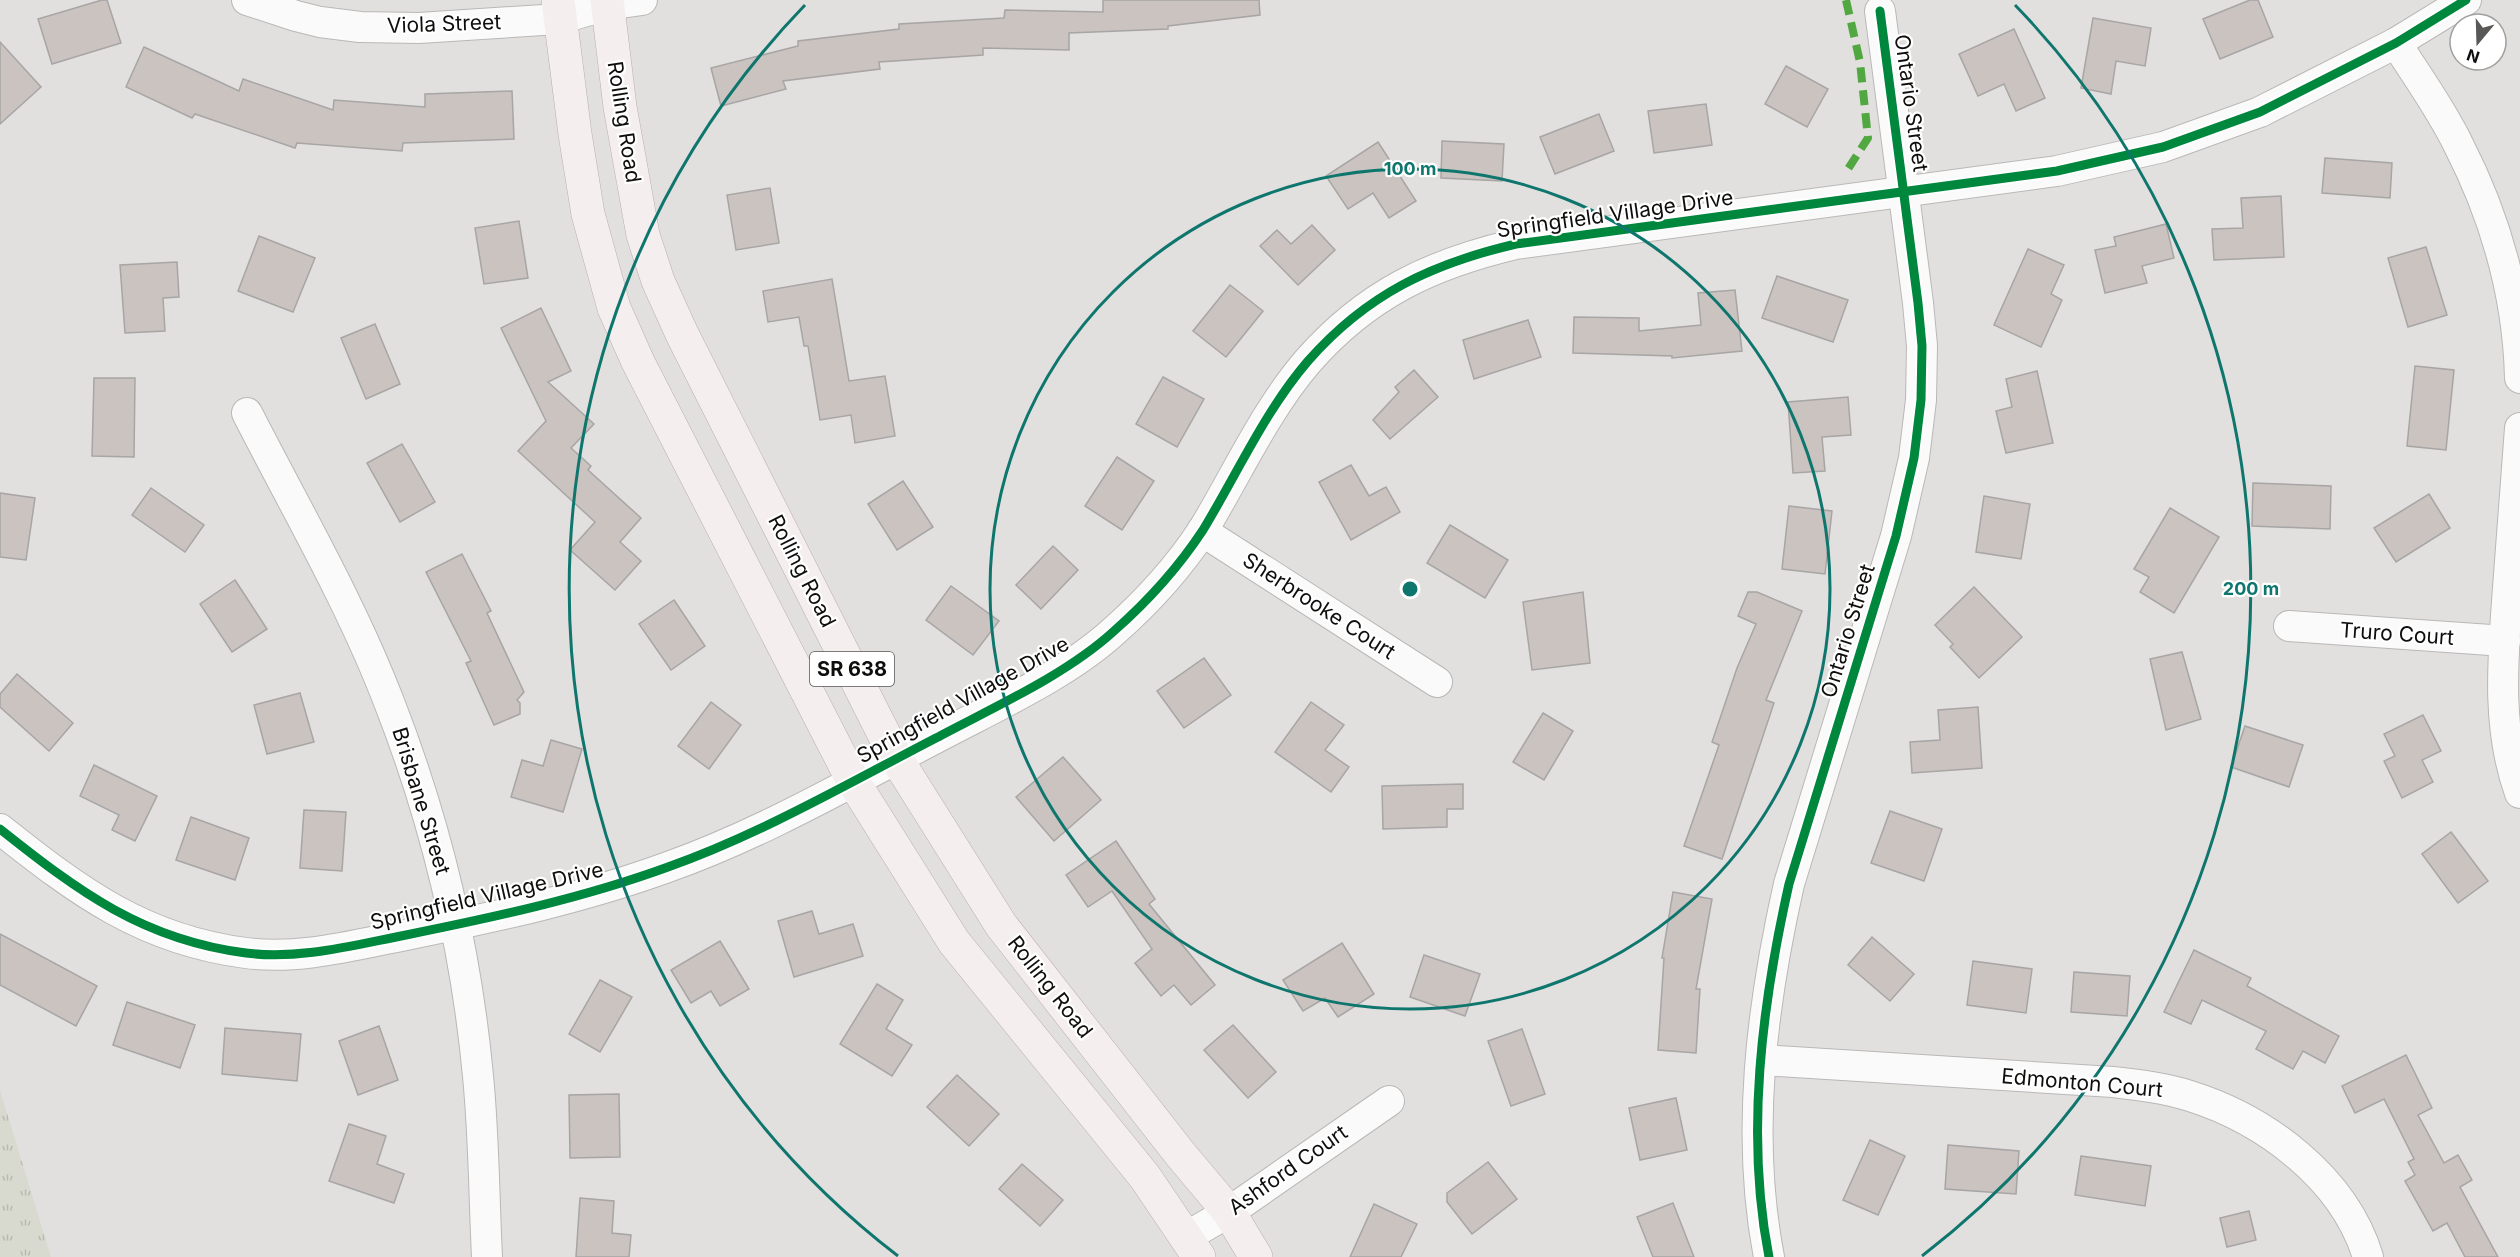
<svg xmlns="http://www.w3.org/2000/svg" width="2520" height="1257" viewBox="0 0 2520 1257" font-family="Inter,sans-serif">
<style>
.grass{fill:url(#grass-tufts)}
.building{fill:#cac3c0;stroke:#a7a5a5;stroke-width:1.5}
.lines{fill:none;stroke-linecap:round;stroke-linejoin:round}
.minor-casing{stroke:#b9b8b7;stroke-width:32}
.primary-casing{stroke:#b9aead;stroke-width:34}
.minor{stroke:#fbfafa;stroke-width:30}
.primary{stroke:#f5eeee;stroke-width:33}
.quiet{stroke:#51a841;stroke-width:8;stroke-dasharray:15 8;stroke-linecap:butt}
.cycleway-casing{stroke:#fff;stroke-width:13}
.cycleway{stroke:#00873e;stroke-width:9}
.ring{fill:none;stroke:#0f766e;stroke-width:3}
.labels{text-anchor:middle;stroke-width:4.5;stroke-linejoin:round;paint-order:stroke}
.shield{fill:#fff;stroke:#575656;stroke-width:1.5}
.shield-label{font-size:20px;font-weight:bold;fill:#0f0e0d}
.street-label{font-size:21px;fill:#0f0e0d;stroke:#fff}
.centre{fill:#0f766e;stroke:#fff;stroke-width:3}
.ring-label{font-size:18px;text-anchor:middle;font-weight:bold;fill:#0f766e;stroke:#fff;stroke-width:4.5;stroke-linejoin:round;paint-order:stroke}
</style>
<defs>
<pattern id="grass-tufts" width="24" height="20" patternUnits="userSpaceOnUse" patternTransform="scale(1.5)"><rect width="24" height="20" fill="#d8dad0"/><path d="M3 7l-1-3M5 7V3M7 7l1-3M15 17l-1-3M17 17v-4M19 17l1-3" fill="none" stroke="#b8bab1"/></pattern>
</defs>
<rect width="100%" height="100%" fill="#e2e0df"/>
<polygon class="grass" points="0,1090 51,1257 0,1257"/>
<g class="building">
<polygon points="102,0 107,0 121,43 52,64 38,19"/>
<polygon points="1103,0 1259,0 1260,15 1168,26 1168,29 1069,33 1069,50 983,48 983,55 879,62 880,69 783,81 786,89 721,106 711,68 798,46 798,41 899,29 899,24 1004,18 1005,10 1103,12"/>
<polygon points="2250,0 2258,0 2273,37 2220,59 2203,19"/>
<polygon points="2093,18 2151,28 2145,66 2116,61 2111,94 2081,88"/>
<polygon points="2014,29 2045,98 2016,111 2004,84 1978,96 1959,54"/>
<polygon points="0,42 41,87 0,124"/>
<polygon points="144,47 239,91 243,79 333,110 334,100 425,107 425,94 512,91 514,139 403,143 402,151 297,143 295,148 195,114 192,118 126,87"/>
<polygon points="1786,66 1828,89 1807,127 1765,104"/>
<polygon points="1706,104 1712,145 1654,153 1648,111"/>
<polygon points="1599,114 1614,151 1555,174 1540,137"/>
<polygon points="1442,141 1504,144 1502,181 1441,178"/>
<polygon points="1378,142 1416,201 1389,218 1373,193 1348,209 1326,176"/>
<polygon points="2325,158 2392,163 2390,198 2322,193"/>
<polygon points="770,188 779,243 736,250 727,195"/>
<polygon points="2281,196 2284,257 2214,260 2212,229 2243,228 2241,198"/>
<polygon points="519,221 528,278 484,284 475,228"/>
<polygon points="2166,224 2174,258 2142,266 2147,283 2105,293 2095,250 2116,246 2114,237"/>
<polygon points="1312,225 1335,250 1298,285 1260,246 1277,230 1291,244"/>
<polygon points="259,236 315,258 293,312 238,291"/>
<polygon points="2426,247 2447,315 2408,327 2388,258"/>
<polygon points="2028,249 2064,265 2051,294 2062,300 2041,347 1994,325"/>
<polygon points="177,262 179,297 163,298 165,331 125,333 120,265"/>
<polygon points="1777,276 1848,300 1833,342 1762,318"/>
<polygon points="832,279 849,381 885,376 895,436 855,443 851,415 820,420 808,346 804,346 799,317 768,322 763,291"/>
<polygon points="1230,285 1263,311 1226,357 1193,331"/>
<polygon points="1735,290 1742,351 1672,358 1672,356 1573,353 1574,317 1639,318 1639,331 1701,325 1698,293"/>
<polygon points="541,308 571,371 548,382 594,424 571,448 591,466 588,470 641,518 620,542 641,561 615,590 570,550 595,522 518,451 546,421 501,328"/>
<polygon points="1528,320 1541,357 1474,379 1463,340"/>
<polygon points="375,324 400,384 366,399 341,338"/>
<polygon points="2415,366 2454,370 2446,450 2407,446"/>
<polygon points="1414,370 1438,397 1390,439 1373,420 1399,392 1395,387"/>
<polygon points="2037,371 2053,443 2006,453 1996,411 2012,407 2006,379"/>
<polygon points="1163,377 1204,399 1177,447 1136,424"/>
<polygon points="94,378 135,378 134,457 92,456"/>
<polygon points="1848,397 1851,435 1822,437 1825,471 1793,473 1788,402"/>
<polygon points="402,444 435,502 400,522 367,463"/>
<polygon points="1117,457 1154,481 1122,530 1085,506"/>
<polygon points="1351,465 1369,496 1386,487 1400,512 1351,540 1319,482"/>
<polygon points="903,481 933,527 897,550 868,504"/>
<polygon points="2253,483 2331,486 2330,529 2252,526"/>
<polygon points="151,488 204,525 185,552 132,515"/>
<polygon points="0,493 35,498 26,560 0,557"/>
<polygon points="2429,494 2450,528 2396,562 2374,528"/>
<polygon points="1984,496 2030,504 2021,559 1976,552"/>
<polygon points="1789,506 1832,511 1825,574 1782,569"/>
<polygon points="2170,508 2219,537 2174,613 2140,592 2149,577 2134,569"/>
<polygon points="1450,525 1508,560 1485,598 1427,563"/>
<polygon points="1053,546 1078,570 1041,609 1016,585"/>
<polygon points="462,554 491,611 487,613 524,692 517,700 520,703 520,714 494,725 466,663 471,661 426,572"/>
<polygon points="235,580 267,629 232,652 200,604"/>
<polygon points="951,586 999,621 973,655 926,620"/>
<polygon points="1974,587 2022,637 1979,678 1950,647 1953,644 1935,625"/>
<polygon points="1583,592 1590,663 1532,670 1523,602"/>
<polygon points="1748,592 1757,592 1802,611 1766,700 1774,703 1722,859 1684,846 1719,745 1712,742 1737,668 1756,624 1738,616"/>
<polygon points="674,600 705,646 671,670 639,624"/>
<polygon points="2182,652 2201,719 2166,730 2150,659"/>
<polygon points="1204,658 1231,695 1184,728 1157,691"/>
<polygon points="17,674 73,723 49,751 0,707 0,694"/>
<polygon points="300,693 314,742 267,754 254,705"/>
<polygon points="711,702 741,725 709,769 678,746"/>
<polygon points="1311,702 1344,725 1325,750 1349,767 1331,792 1275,752"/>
<polygon points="1978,707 1982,768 1912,773 1910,742 1940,740 1938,710"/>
<polygon points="1543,713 1573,731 1544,780 1513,762"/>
<polygon points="2423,715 2441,751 2422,760 2433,782 2402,798 2384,761 2395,756 2384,734"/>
<polygon points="2245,726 2303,745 2289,787 2231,767"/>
<polygon points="551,740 582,749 563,812 511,797 522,760 543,766"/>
<polygon points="1063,757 1101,800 1054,841 1016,797"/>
<polygon points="94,765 157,796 135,841 112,830 119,815 80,796"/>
<polygon points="1463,784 1463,809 1447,809 1447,827 1383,829 1382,786"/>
<polygon points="304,810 346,812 342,871 300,868"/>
<polygon points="1890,811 1942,829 1924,881 1871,863"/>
<polygon points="191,817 249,838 235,880 176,860"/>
<polygon points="2451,832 2488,881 2458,903 2422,854"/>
<polygon points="1116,841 1155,899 1149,904 1215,985 1191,1005 1174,985 1161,996 1135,963 1152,949 1112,891 1088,907 1066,875"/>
<polygon points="1673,892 1712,899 1696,989 1700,989 1696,1053 1658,1050 1664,958 1662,958"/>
<polygon points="812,911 819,934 853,924 863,956 794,977 778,921"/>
<polygon points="0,934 97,986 76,1026 0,985"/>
<polygon points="1872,937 1914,974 1890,1001 1848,965"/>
<polygon points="720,941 749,989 720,1006 711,991 691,1003 671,970"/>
<polygon points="1342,943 1374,994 1338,1017 1325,998 1303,1011 1283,980"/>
<polygon points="2194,950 2251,978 2247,986 2339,1036 2325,1063 2303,1051 2293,1069 2256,1049 2266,1031 2202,1000 2191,1024 2164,1012"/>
<polygon points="1424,955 1480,974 1465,1016 1410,997"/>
<polygon points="1973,961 2032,969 2026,1013 1967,1005"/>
<polygon points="2074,972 2130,976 2127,1016 2071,1012"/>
<polygon points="600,980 632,997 600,1052 569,1034"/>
<polygon points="877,984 903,1000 886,1029 912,1045 892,1076 840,1044"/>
<polygon points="127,1002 195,1025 180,1068 113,1045"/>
<polygon points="1233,1025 1276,1072 1248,1098 1204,1050"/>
<polygon points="379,1026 398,1080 358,1095 339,1041"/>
<polygon points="225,1028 301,1034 297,1081 222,1074"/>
<polygon points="1522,1029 1545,1094 1511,1106 1488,1041"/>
<polygon points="2406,1055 2432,1108 2418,1115 2444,1163 2458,1155 2472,1180 2460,1187 2498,1257 2465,1257 2447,1223 2433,1231 2405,1181 2415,1175 2408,1162 2414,1159 2384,1099 2355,1113 2342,1086"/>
<polygon points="957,1075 999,1114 969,1146 927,1107"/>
<polygon points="619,1094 620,1157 570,1158 569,1095"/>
<polygon points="1676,1098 1687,1150 1640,1160 1629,1108"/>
<polygon points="349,1124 386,1136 377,1164 404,1174 394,1203 329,1181"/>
<polygon points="1870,1140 1905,1156 1878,1215 1843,1200"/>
<polygon points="1948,1145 2019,1151 2016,1194 1945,1189"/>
<polygon points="2081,1156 2151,1166 2145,1206 2075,1195"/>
<polygon points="1488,1162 1517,1199 1472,1234 1447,1202 1447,1193"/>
<polygon points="1022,1164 1063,1200 1040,1226 999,1189"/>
<polygon points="580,1198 614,1201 612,1233 631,1235 629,1257 576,1257"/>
<polygon points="1673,1203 1694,1257 1653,1257 1637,1217"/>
<polygon points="1374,1204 1417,1224 1401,1257 1350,1257"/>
<polygon points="2249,1211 2256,1240 2227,1247 2220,1218"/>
</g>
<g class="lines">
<g class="minor-casing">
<g id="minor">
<polyline points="247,0 296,16 320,22 360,27 419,28 559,19 607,5 642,0"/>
<path d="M2396 43C2417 76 2441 109 2458 144 2495 216 2518 296 2520 378"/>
<path d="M247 413C295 507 351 603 389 702 436 822 466 948 478 1076 484 1136 484 1197 487 1257"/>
<path d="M2520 428C2516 482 2512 535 2508 588 2503 657 2496 727 2520 793"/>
<polyline points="1202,531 1437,682"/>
<polyline points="2289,626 2505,641"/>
<path d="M0 829C78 891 143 940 246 953 299 960 354 945 406 935 495 917 583 898 668 867 761 834 849 783 936 738 994 707 1066 675 1114 631 1148 601 1178 568 1203 530 1237 474 1265 411 1308 361 1367 294 1431 264 1516 244L2057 171 2163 147 2260 112 2396 43 2466 0"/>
<path d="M1762 1060 2113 1082C2139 1085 2165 1088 2190 1096 2266 1120 2344 1178 2368 1257"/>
<polyline points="1186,1237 1229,1212 1389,1101"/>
<path d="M1769 1257C1745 1134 1762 1004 1789 884L1896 536 1914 458 1921 400 1922 346 1918 303 1880 11"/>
</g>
</g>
<g class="primary-casing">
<g id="primary">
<polyline points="558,0 575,134 588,214 614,308 638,362 853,781 954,942 1145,1177 1199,1257"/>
<polyline points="607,0 620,107 643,235 658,281 682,334 896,758 1001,925 1181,1155 1229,1212 1256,1257"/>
</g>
</g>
<use href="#minor" class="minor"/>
<use href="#primary" class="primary"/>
<polyline class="quiet" points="1846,0 1860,62 1868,138 1848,169"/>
<g class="cycleway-casing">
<g id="cycleway">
<path d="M0 829C78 891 143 940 246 953 299 960 354 945 406 935 495 917 583 898 668 867 761 834 849 783 936 738 994 707 1066 675 1114 631 1148 601 1178 568 1203 530 1237 474 1265 411 1308 361 1367 294 1431 264 1516 244L2057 171 2163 147 2260 112 2396 43 2466 0"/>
<path d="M1769 1257C1745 1134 1762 1004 1789 884L1896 536 1914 458 1921 400 1922 346 1918 303 1880 11"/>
</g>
</g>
<use href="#cycleway" class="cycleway"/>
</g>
<g class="ring">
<circle cx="1410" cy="589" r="420"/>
<path d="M898 1256A841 841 0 0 1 805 5M2015 5A841 841 0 0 1 1922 1256"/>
</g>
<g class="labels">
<rect class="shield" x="810" y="652" width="84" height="34" rx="4.5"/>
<g class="shield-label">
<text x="852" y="676">SR 638</text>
</g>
<g class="street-label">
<text transform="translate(444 24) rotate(-2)" y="7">Viola Street</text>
<text transform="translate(1911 103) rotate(82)" y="7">Ontario Street</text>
<text transform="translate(624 122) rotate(81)" y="7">Rolling Road</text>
<text transform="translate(1615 214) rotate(-8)" y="7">Springfield Village Drive</text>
<text transform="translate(802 571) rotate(63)" y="7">Rolling Road</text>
<text transform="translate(1319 606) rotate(33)" y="7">Sherbrooke Court</text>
<text transform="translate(1848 631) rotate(-73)" y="7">Ontario Street</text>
<text transform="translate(2397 634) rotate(4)" y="7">Truro Court</text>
<text transform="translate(963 700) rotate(-29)" y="7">Springfield Village Drive</text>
<text transform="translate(421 801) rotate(73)" y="7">Brisbane Street</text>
<text transform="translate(487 896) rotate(-13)" y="7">Springfield Village Drive</text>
<text transform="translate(1050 987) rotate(52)" y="7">Rolling Road</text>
<text transform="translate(2082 1083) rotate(5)" y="7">Edmonton Court</text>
<text transform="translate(1288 1170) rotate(-35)" y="7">Ashford Court</text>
</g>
</g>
<circle cx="1410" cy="589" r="9" class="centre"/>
<g class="ring-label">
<text x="1410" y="175">100 m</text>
<text x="2251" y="595">200 m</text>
</g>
<g transform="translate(2478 42) rotate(199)"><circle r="28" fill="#ffffff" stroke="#9f9f9e" stroke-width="1.5"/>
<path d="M0-4.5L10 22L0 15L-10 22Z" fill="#595856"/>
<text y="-9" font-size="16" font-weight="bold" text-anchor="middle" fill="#0f0e0d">N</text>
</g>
</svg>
